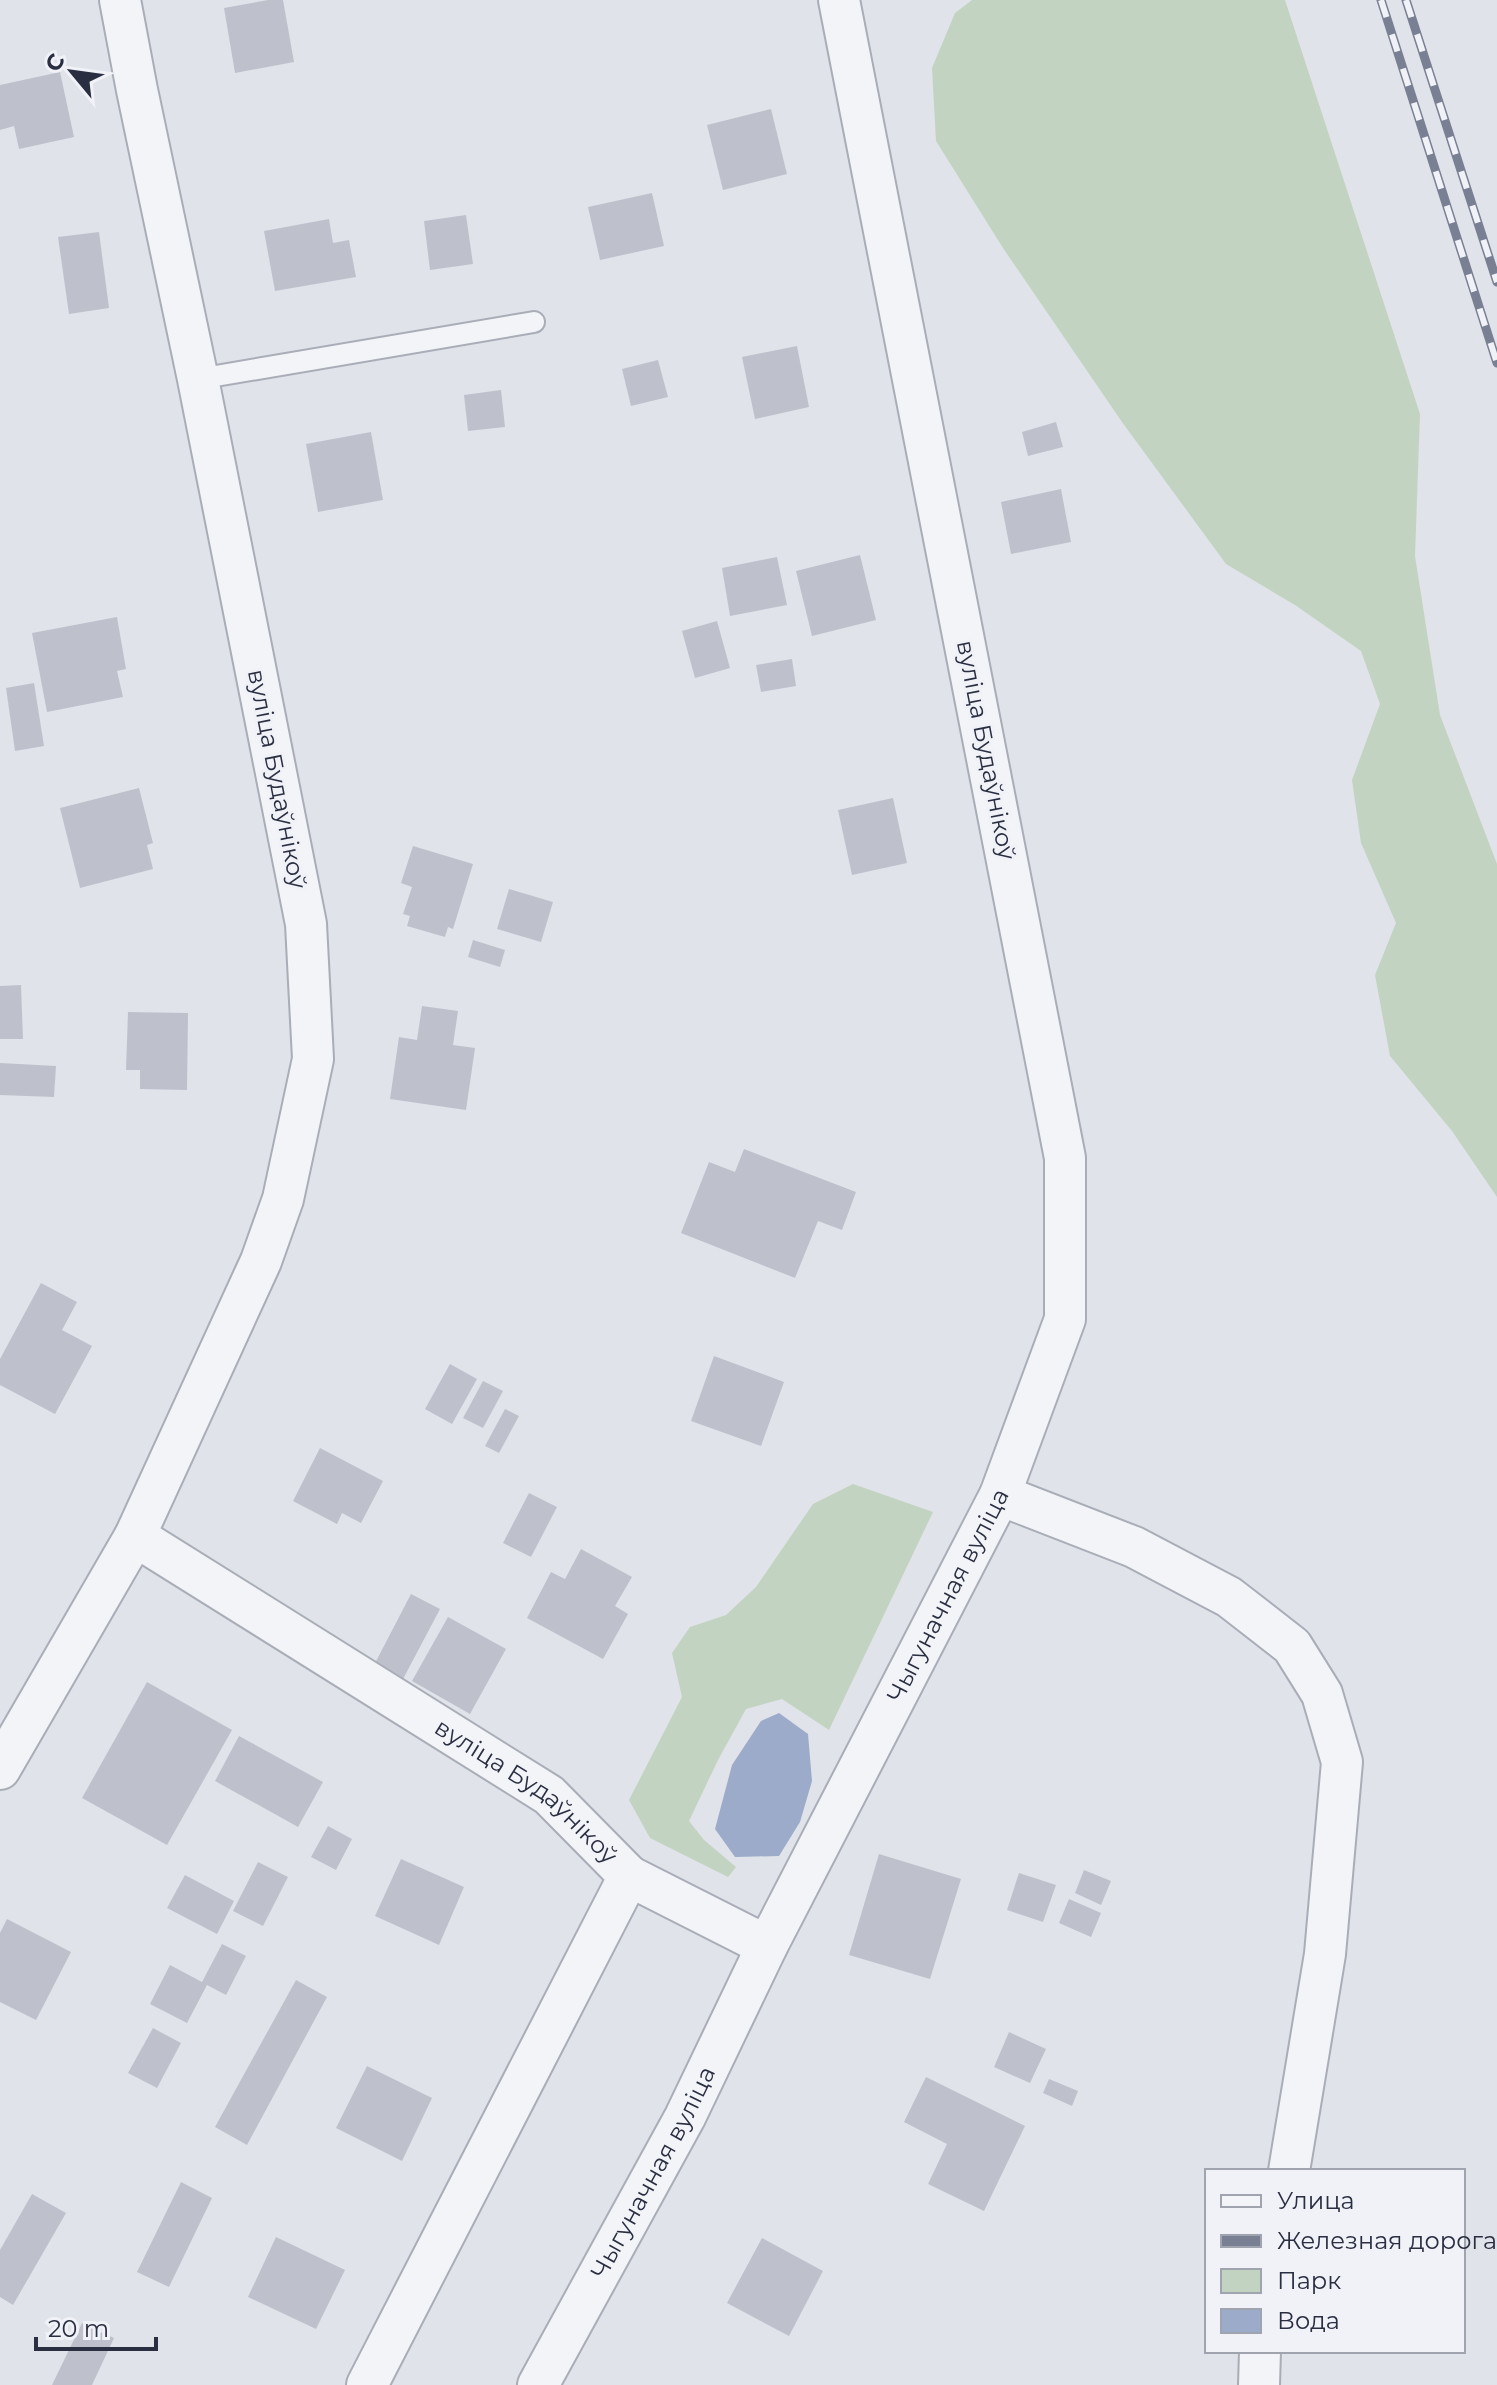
<svg xmlns="http://www.w3.org/2000/svg" width="1497" height="2385" viewBox="0 0 1497 2385" font-family="Montserrat,sans-serif">
<style>
.green{fill:#c3d3c1}
.water{fill:#9babc9}
.building{fill:#bec1cc}
.lines{fill:none;stroke-linecap:round;stroke-linejoin:round}
.lane-casing{stroke:#a9adb7;stroke-width:24}
.street-casing{stroke:#a9adb7;stroke-width:44}
.lane{stroke:#f3f4f8;stroke-width:20}
.street{stroke:#f3f4f8;stroke-width:40}
.rail-casing{stroke:#7a8093;stroke-width:9}
.rail{stroke:#f0f2f7;stroke-width:6;stroke-dasharray:18;stroke-linecap:butt}
.labels{text-anchor:middle;stroke-width:6;stroke-linejoin:round;paint-order:stroke}
.street-label{font-size:24px;fill:#292e41;stroke:#f0f2f7}
</style>
<rect width="100%" height="100%" fill="#e0e3e9"/>
<g class="green">
<polygon points="972,0 1285,0 1420,414 1415,556 1440,715 1497,864 1497,1197 1452,1131 1390,1056 1375,975 1396,923 1361,843 1352,780 1380,704 1361,651 1295,605 1226,564 1122,422 1003,248 936,141 932,68 955,13"/>
<polygon points="853,1484 933,1512 829,1730 782,1699 746,1709 718,1760 689,1821 704,1840 736,1867 728,1877 650,1838 629,1800 682,1697 672,1653 690,1627 726,1615 756,1587 813,1504"/>
</g>
<polygon class="water" points="779,1713 808,1734 812,1781 800,1822 779,1856 735,1857 715,1829 732,1765 761,1721"/>
<g class="building">
<polygon points="268,0 283,0 294,62 235,73 224,8"/>
<polygon points="60,72 74,137 19,149 14,126 0,130 0,85"/>
<polygon points="771,109 787,174 723,190 707,125"/>
<polygon points="652,193 664,246 600,260 588,207"/>
<polygon points="466,215 473,264 430,270 424,221"/>
<polygon points="329,219 333,243 349,240 356,277 275,291 264,231"/>
<polygon points="99,232 109,308 69,314 58,237"/>
<polygon points="797,346 809,407 755,419 742,357"/>
<polygon points="658,360 668,397 631,406 622,369"/>
<polygon points="501,390 505,427 468,431 464,395"/>
<polygon points="1056,422 1063,447 1028,456 1022,432"/>
<polygon points="371,432 383,500 318,512 306,444"/>
<polygon points="1061,489 1071,542 1011,554 1001,502"/>
<polygon points="860,555 876,620 812,636 796,571"/>
<polygon points="777,557 787,605 730,616 722,568"/>
<polygon points="117,617 126,669 117,671 123,697 47,712 32,633"/>
<polygon points="717,621 730,668 695,678 682,631"/>
<polygon points="792,659 796,686 761,692 756,665"/>
<polygon points="34,683 44,746 15,751 6,688"/>
<polygon points="139,788 153,843 147,845 153,869 80,888 60,808"/>
<polygon points="893,798 907,863 852,875 838,810"/>
<polygon points="413,846 473,864 453,929 448,927 445,937 407,926 410,916 403,914 412,887 401,883"/>
<polygon points="509,889 553,902 541,942 497,929"/>
<polygon points="473,940 505,950 500,967 468,957"/>
<polygon points="21,985 23,1039 0,1039 0,986"/>
<polygon points="422,1006 458,1011 453,1045 475,1048 466,1110 390,1099 399,1037 417,1040"/>
<polygon points="128,1012 188,1013 187,1090 140,1089 140,1070 126,1070"/>
<polygon points="0,1063 56,1066 54,1097 0,1095"/>
<polygon points="744,1149 856,1192 842,1230 818,1221 795,1278 681,1233 709,1162 735,1172"/>
<polygon points="41,1283 77,1302 62,1330 92,1346 55,1414 0,1385 0,1359"/>
<polygon points="714,1356 784,1382 761,1446 691,1421"/>
<polygon points="450,1364 477,1379 452,1424 425,1409"/>
<polygon points="483,1381 503,1391 483,1428 463,1418"/>
<polygon points="505,1409 519,1416 499,1453 485,1446"/>
<polygon points="320,1448 383,1481 361,1523 342,1513 337,1524 293,1501"/>
<polygon points="529,1493 557,1507 531,1557 503,1543"/>
<polygon points="581,1549 632,1577 615,1606 628,1614 603,1659 527,1618 551,1572 565,1579"/>
<polygon points="411,1594 440,1609 402,1681 373,1667"/>
<polygon points="448,1617 506,1649 470,1714 412,1681"/>
<polygon points="147,1682 232,1730 167,1845 82,1798"/>
<polygon points="239,1736 323,1782 298,1827 215,1781"/>
<polygon points="328,1826 352,1839 336,1870 311,1857"/>
<polygon points="879,1854 961,1879 930,1979 849,1955"/>
<polygon points="401,1859 464,1887 439,1945 375,1916"/>
<polygon points="258,1862 288,1877 263,1926 233,1911"/>
<polygon points="1084,1870 1111,1881 1101,1905 1075,1893"/>
<polygon points="1019,1873 1056,1885 1043,1922 1007,1910"/>
<polygon points="185,1875 234,1901 217,1934 167,1908"/>
<polygon points="1069,1899 1101,1913 1091,1937 1059,1923"/>
<polygon points="7,1919 71,1952 36,2020 0,2002 0,1933"/>
<polygon points="222,1944 246,1956 226,1995 207,1985 187,2023 150,2004 170,1965 202,1982"/>
<polygon points="296,1980 327,1997 247,2145 215,2127"/>
<polygon points="153,2028 181,2043 157,2088 128,2073"/>
<polygon points="1009,2032 1046,2049 1030,2083 994,2067"/>
<polygon points="367,2066 432,2098 402,2161 336,2128"/>
<polygon points="926,2077 1025,2126 984,2211 928,2184 947,2144 904,2122"/>
<polygon points="1049,2079 1078,2091 1072,2106 1043,2093"/>
<polygon points="181,2182 212,2198 169,2287 137,2272"/>
<polygon points="32,2194 66,2213 13,2305 0,2297 0,2250"/>
<polygon points="276,2237 345,2270 316,2329 248,2297"/>
<polygon points="762,2238 823,2271 789,2336 727,2303"/>
<polygon points="82,2323 114,2338 92,2385 52,2385"/>
</g>
<g class="lines">
<g class="lane-casing">
<polyline id="lane" points="198,379 534,322"/>
</g>
<g class="street-casing">
<g id="street">
<polyline points="1000,1495 1134,1547 1229,1597 1292,1646 1322,1694 1342,1762 1325,1954 1289,2171"/>
<path id="s1" d="M135 1536 549 1795 629 1876 367 2385"/>
<polyline points="0,1769 135,1536 261,1261 283,1199 313,1059 306,924 198,379 137,90 120,0"/>
<polyline points="629,1876 767,1946"/>
<path id="s2" d="M538 2385 685 2117 767 1946 1000 1495 1065 1319V1158L839 0"/>
<polyline points="1259,2385 1260,2351"/>
</g>
</g>
<use href="#lane" class="lane"/>
<use href="#street" class="street"/>
<g class="rail-casing">
<g id="rail">
<polyline points="1381,0 1497,363"/>
<polyline points="1406,0 1497,282"/>
</g>
</g>
<use href="#rail" class="rail"/>
</g>
<g class="labels">
<g class="street-label">
<text transform="translate(986 750) rotate(79)" y="8">вуліца Будаўнікоў</text>
<text transform="translate(277 779) rotate(79)" y="8">вуліца Будаўнікоў</text>
<text dy="8" stroke="none"><textPath href="#s2" startOffset="890">Чыгуначная вуліца</textPath></text>
<text dy="8" stroke="none"><textPath href="#s1" startOffset="468">вуліца Будаўнікоў</textPath></text>
<text dy="8" stroke="none"><textPath href="#s2" startOffset="242">Чыгуначная вуліца</textPath></text>
</g>
</g>
<rect x="1205" y="2169" width="260" height="184" fill="#f0f2f7" stroke="#a0a4ae" stroke-width="2"/>
<rect x="1221" y="2195" width="40" height="12" fill="#f3f4f8" stroke="#a0a4ae" stroke-width="2"/>
<text x="1277" y="2209" font-size="24" fill="#292e41">Улица</text>
<rect x="1221" y="2235" width="40" height="12" fill="#7a8093" stroke="#a0a4ae" stroke-width="2"/>
<text x="1277" y="2249" font-size="24" fill="#292e41">Железная дорога</text>
<rect x="1221" y="2269" width="40" height="24" fill="#c3d3c1" stroke="#a0a4ae" stroke-width="2"/>
<text x="1277" y="2289" font-size="24" fill="#292e41">Парк</text>
<rect x="1221" y="2309" width="40" height="24" fill="#9babc9" stroke="#a0a4ae" stroke-width="2"/>
<text x="1277" y="2329" font-size="24" fill="#292e41">Вода</text>
<g transform="translate(72 72) rotate(299)" stroke="#f0f2f7" stroke-width="6" paint-order="stroke">
<path d="M0-6L14 30L0 20L-14 30Z" fill="#292e41"/>
<text y="-12" font-size="22" font-weight="bold" text-anchor="middle" fill="#292e41">С</text>
</g>
<path d="M36 2337v12h120v-12" fill="none" stroke="#292e41" stroke-width="4"/>
<text x="48" y="2337" font-size="24" fill="#292e41" stroke="#f0f2f7" stroke-width="6" paint-order="stroke">20 m</text>
</svg>
